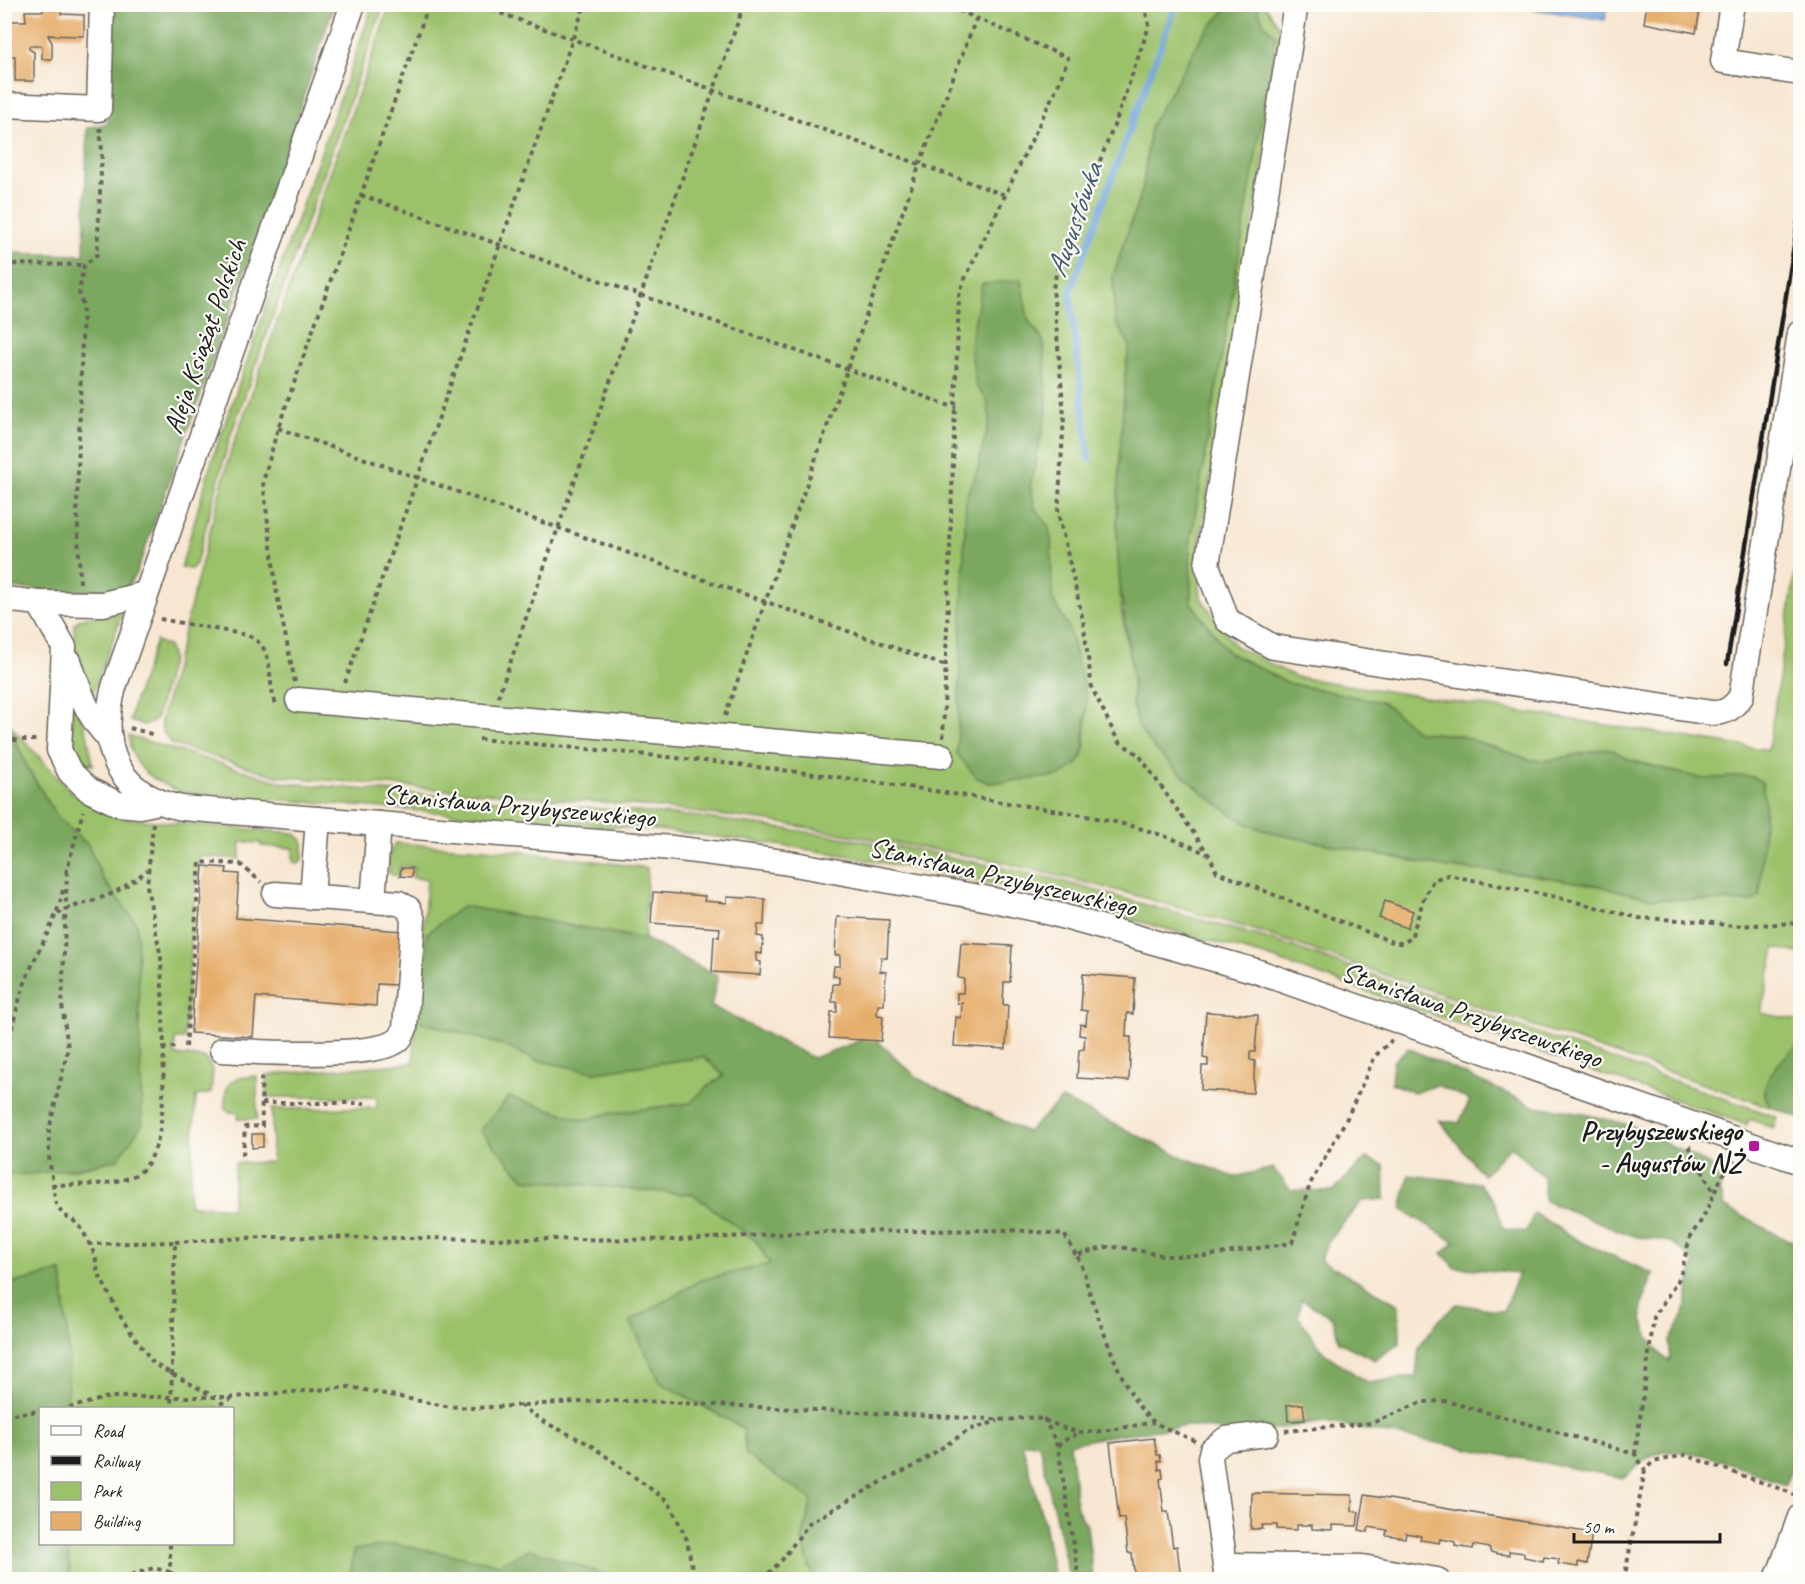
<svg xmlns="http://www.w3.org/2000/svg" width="1805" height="1584" viewBox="0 0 1805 1584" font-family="Caveat,sans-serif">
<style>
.green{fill:#9bc16b;stroke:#5c6e44;stroke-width:1.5;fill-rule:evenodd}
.forest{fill:#7ca75f;stroke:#4c623e;stroke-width:1.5}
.water{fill:#71a4dd;stroke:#46607c;stroke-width:1.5}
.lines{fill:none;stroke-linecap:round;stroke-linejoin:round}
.stream{stroke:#71a4dd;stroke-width:6}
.building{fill:#e6ae6c}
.minor-casing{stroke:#69635b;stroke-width:27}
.path{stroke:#69635b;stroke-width:4;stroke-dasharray:4.5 4.5;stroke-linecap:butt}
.minor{stroke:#fff;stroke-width:24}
.rail{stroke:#1c1c1c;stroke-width:4.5}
.poi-dot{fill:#b5179e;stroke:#fdfcf7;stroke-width:2}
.labels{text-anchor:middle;stroke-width:4.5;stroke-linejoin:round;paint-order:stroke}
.street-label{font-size:28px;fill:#1c1c1c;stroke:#fdfcf7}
.poi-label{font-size:28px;font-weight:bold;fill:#1c1c1c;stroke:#fdfcf7;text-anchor:end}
.water-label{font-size:30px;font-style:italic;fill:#425973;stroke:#fdfcf7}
</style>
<rect width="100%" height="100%" fill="#fdfcf7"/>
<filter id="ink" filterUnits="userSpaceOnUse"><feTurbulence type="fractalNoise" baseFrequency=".0167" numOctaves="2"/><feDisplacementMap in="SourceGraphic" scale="12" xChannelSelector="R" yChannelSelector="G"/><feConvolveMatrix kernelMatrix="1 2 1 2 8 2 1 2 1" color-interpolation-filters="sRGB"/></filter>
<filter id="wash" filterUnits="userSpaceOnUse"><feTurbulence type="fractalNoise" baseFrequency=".008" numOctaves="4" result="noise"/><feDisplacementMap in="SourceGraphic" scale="24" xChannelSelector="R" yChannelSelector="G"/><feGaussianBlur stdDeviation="1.35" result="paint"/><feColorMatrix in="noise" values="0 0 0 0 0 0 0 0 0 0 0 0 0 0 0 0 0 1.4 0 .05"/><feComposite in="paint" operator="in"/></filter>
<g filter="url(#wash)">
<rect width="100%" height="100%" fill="#f7e6d1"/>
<g class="green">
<polygon points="373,5 384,5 229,440 196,564 191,569 181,568 213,457"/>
<path d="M390 5H1230L1203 35 1154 120 1150 128 1143 187 1113 276 1115 321 1130 345 1126 365 1117 529 1121 608 1132 671V708L1174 768 1234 815 1251 825 1276 834 1449 868 1519 873 1591 884 1653 899 1753 777 1703 779 1630 760 1613 750 1603 749 1552 760H1531L1458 735 1418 732 1384 703 1288 683 1228 652 1191 603 1190 546 1275 35 1264 24 1255 5H1265L1284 34 1198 553 1201 598 1235 646 1296 677 1768 750 1800 541V953L1775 948 1761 1013 1800 1021V1044L1765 1093 1770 1107 1258 931 1124 892 993 860 769 821 642 806 277 776 172 744 162 731 161 721 229 457ZM1028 320 1044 342 1047 410 1030 487 1035 508 1048 526 1052 599 1068 626 1087 710 1085 746 1083 756 1060 776 990 783 966 496 975 478 990 419 987 400Z"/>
<path d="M123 612 94 690 92 703 75 644 74 625C83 610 108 620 123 612Z"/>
<polygon points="156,641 168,646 172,658 157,716 153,722 144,725 130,721 134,702"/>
<polygon points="73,693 87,733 93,765 82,761 70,749"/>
<polygon points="9,724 72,793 102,811 131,819 294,833 303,841 303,859 297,864 293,861 293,848 261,846 261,843 241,842 240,859 198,856 184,1039 175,1039 175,1055 205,1058 213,1070 211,1093 196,1096 189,1205 232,1208 235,1163 272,1162 272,1109 377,1108 377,1097 266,1097 266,1075 413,1063 427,879 413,878 414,867 400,866 399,877 389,873 388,856 395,843 526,852 647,868 645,939 463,906 421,1022 503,1045 536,1060 595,1072 704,1057 725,1077 708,1086 691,1103 606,1114 585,1120 509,1097 524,1179 694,1195 756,1241 770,1264 701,1280 651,1363 661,1383 743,1428 746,1455 812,1500 802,1540 813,1579 612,1579 608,1576 530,1549 500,1564 354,1550 350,1579 71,1579 67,1544 232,1544 232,1408 67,1408 69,1356 62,1271 5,1285 4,1175 77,1169 118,1159 137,1008 137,924 103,879 88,845 58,818 28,769"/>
<path d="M129 736 285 783 699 817 822 834 918 850 1050 878 1273 940 1777 1117 1774 1128 1749 1119 1747 1125 1265 956 1020 889 843 855 752 841 658 830 183 792C156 784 130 767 129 736Z"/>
<path d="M257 1076V1119H238L239 1113 230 1112 225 1108C225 1080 230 1078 257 1076Z"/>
</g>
<g class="forest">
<polygon points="113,5 334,5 259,232 136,574 127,587 116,594 5,588 5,253 84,255 87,128 108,123"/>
<path d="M1230 5H1256L1264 24 1276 35 1190 545 1191 603 1228 652 1288 683 1384 703 1418 732 1458 735 1531 760H1552L1603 749 1613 750 1630 760 1703 779 1743 776 1753 777 1762 782 1765 802 1760 896 1753 902 1653 899 1591 884 1519 873 1449 868 1276 834C1268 831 1259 829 1250 825 1223 812 1152 753 1139 727 1130 707 1135 689 1132 669 1125 622 1117 576 1117 528 1117 474 1123 419 1126 365L1130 345 1115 321 1113 276 1143 187 1150 128 1154 120 1203 35Z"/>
<polygon points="1021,280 1028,320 1044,342 1047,410 1030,487 1035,508 1048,526 1051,538 1052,599 1068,626 1087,698 1083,756 1076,765 1060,776 990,783 977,778 957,754 966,496 975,478 990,419 987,400 976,386 970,345 982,284"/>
<path d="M5 718 28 769 58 818 88 845 103 879 137 924 142 1125 118 1159C81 1168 43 1175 4 1175Z"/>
<path d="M463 906 645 939 718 976 711 1006 813 1058 872 1036 919 1079 1027 1132 1062 1099 1180 1156 1234 1177 1273 1168 1291 1190 1333 1191 1366 1158 1384 1165 1385 1199 1362 1201 1329 1240 1320 1260 1399 1305 1400 1343 1375 1360 1339 1342 1333 1318 1301 1299 1298 1316 1323 1352 1368 1383 1416 1376 1419 1346 1438 1321 1457 1304 1503 1311 1519 1273 1455 1267 1442 1253 1455 1242 1401 1209 1409 1175 1479 1183 1494 1201 1504 1229 1526 1232 1534 1213 1579 1241 1654 1274C1643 1298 1635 1312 1649 1337 1655 1348 1659 1355 1670 1362V1340L1684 1315 1694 1261 1671 1242 1633 1236 1545 1201 1543 1176 1511 1146 1483 1175 1439 1120 1459 1123 1470 1100 1437 1085 1414 1093 1391 1083 1393 1062 1408 1048 1534 1106 1572 1111 1630 1125 1716 1168 1724 1206 1781 1237 1800 1244V1447L1785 1485C1749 1472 1686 1438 1649 1457 1640 1462 1632 1471 1624 1478L1325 1422 1245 1433 1188 1426 1104 1437 1070 1444 1077 1509 1087 1526 1093 1579 1070 1580 1039 1444 1022 1443 1044 1523 1054 1579H813L802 1540 812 1500 746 1455 743 1428 661 1383 630 1321 701 1280 770 1264 756 1241 694 1195 524 1179 480 1130 509 1097 585 1120 606 1114 690 1103 708 1086 724 1076 704 1057 595 1072 536 1060 503 1045 421 1022 427 933Z"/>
<path d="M1800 1044V1118L1770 1107C1769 1103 1765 1098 1765 1094 1764 1074 1787 1054 1800 1044Z"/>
<polygon points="62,1271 69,1356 67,1408 40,1408 40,1544 67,1544 70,1579 5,1579 5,1285"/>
<polygon points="395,1544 499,1564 530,1549 608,1576 612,1579 350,1579 354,1550"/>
</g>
<polygon class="water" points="1505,5 1607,5 1605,20"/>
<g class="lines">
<polyline class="stream" points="1089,459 1070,292 1176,4"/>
</g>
<g id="blocks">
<g class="building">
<polygon points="43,4 62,4 61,14 84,15 84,36 48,35 52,43 52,59 42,59 42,46 29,46 29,49 34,52 34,81 15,81 15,56 4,56 4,21 26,21 25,11 43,11"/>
<polygon points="1647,4 1701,4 1696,33 1644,23"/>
<polygon points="203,866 227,868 226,873 239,874 236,918 401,931 397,985 377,984 376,1006 256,997 253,1037 191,1033"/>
<polygon points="401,868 412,868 412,877 400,876"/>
<polygon points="653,892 705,896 704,901 727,903 727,897 765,899 764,925 758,925 757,936 763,937 762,954 756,953 756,961 761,962 760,975 712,972 714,936 719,937 720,928 651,923"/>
<polygon points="1385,901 1413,911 1407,928 1379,918"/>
<polygon points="837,917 889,920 887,958 881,957 880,971 886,972 884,1005 878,1005 877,1015 883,1016 881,1041 829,1038 831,1012 837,1012 837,1002 832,1002 833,984 839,984 839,976 833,976 834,966 840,966 840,955 835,955"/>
<polygon points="961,943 1012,946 1010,982 1004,982 1003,1005 1008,1005 1006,1049 954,1046 956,1017 961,1018 962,1003 957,1003 957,993 963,993 964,979 958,978"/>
<polygon points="1083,974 1135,978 1133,1014 1127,1013 1126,1037 1131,1037 1129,1081 1077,1078 1079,1050 1084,1049 1085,1036 1079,1035 1080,1024 1086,1025 1087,1011 1081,1010"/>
<polygon points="1206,1012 1258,1015 1255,1052 1250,1052 1250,1060 1255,1061 1253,1093 1201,1090 1202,1066 1208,1066 1208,1059 1203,1058"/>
<polygon points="252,1134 263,1134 263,1147 252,1148"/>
<polygon points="1303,1404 1305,1420 1288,1421 1287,1405"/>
<polygon points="1154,1438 1157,1455 1160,1455 1161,1461 1158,1461 1159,1470 1162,1469 1163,1478 1160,1479 1164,1512 1168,1512 1173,1547 1177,1546 1181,1580 1135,1580 1132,1553 1128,1553 1124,1518 1119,1519 1110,1443"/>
<polygon points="1252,1493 1352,1495 1352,1511 1359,1512 1357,1526 1332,1525 1332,1530 1312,1529 1312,1525 1297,1525 1297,1530 1277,1529 1277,1525 1262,1525 1263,1529 1251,1529"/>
<polygon points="1365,1495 1592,1533 1587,1564 1578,1562 1578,1567 1558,1564 1559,1559 1544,1557 1543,1561 1524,1557 1524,1553 1509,1551 1509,1555 1499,1554 1490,1552 1490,1548 1474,1545 1473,1549 1455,1546 1455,1542 1447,1540 1440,1539 1439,1543 1420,1540 1421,1536 1406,1533 1405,1538 1386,1535 1387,1530 1369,1527 1368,1532 1359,1530"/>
</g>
</g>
</g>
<g filter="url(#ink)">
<use href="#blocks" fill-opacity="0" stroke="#69635b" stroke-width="1.5"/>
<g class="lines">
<g class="minor-casing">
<g id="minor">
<path d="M353 4 114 687C98 748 117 795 182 808L672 848 783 862 979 897 1040 910 1256 971 1800 1162"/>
<path d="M1296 4 1207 565 1227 620 1273 647 1712 713C1727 713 1732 708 1741 697L1800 333"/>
<polyline points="1732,4 1723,61 1800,73"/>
<polyline points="4,105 99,109 102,4"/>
<polyline points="4,599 39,603 64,647 59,750 70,772 89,790 118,804 140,806 159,802"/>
<polyline points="39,603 103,604 145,594"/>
<path d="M69 661C80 692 86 715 110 739"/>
<polyline points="298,700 942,756"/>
<polyline points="312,897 318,819"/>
<polyline points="373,901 379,824"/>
<path d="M222 1050C253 1052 377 1059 398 1040 402 1037 403 1033 405 1028L413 920 409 909 399 903 275 894"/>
<polyline points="1226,1565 1362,1567 1437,1580"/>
<polyline points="1779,1573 1800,1580"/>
<polyline points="1227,1580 1210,1458 1212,1450 1226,1439 1266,1434"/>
<polyline points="1777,1580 1800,1517"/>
</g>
</g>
<g class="path">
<polyline points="475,4 1005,195"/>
<polyline points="739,4 740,16"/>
<polyline points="1144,4 1149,26 1117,118 1058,266 1053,288 1064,416 1058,513 1083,620 1092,688 1118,741 1139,755 1209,855 1217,872 1395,943 1403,943 1411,938 1423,901 1433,880 1448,875 1556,897 1639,918 1699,921 1732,926 1800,923"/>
<polyline points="361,195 956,408"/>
<polyline points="4,264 84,265"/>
<polyline points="278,428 946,666"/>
<polyline points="80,583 77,505 83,305 79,292 84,265 97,255 102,152 100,128"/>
<path d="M160 619 247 635C279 649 264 679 277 706"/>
<polyline points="295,682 277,595 263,482 278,428 429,4"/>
<polyline points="345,683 585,4"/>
<polyline points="498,697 740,16 748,4"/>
<polyline points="725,716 920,163 976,19"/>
<polyline points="130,728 155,735"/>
<polyline points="943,738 959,296 963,283 1059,83 1068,58 944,4"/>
<path d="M479 739C648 754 817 771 984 799 1059 812 1138 819 1207 854"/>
<polyline points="4,740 39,740"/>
<polyline points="153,823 147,886 161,958 164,1048 175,1047"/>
<polyline points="67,871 62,1005 68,1048 49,1130 49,1157 56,1204 63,1215 72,1219 82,1229 95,1255 98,1273 123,1321 154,1364 211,1395"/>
<polyline points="66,873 83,811"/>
<path d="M58 914C70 906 84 904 98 899 116 893 132 883 147 870"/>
<polyline points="186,1047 200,862 240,864 261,882"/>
<path d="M4 1064C11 1033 17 1000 30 970 42 941 57 921 63 889"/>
<polyline points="262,1103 365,1103"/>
<polyline points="1689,1146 1714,1193"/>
<polyline points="243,1155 245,1127 262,1126 261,1072"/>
<path d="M52 1185C77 1184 111 1187 135 1175 169 1157 162 1081 164 1048"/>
<polyline points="175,1242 264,1237 679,1240 811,1232 1011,1230 1064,1234 1076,1255"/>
<polyline points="88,1244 175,1242 171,1408"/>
<polyline points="520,1405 544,1422 589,1444 669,1502 687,1540 694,1580"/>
<path d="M69 1408 109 1397H235L350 1387 445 1406 473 1408 597 1401H642L1009 1420C1046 1412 1049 1427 1080 1432 1096 1434 1136 1425 1154 1422"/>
<polyline points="212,1408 232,1398"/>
<polyline points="4,1415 40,1411"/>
<polyline points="1044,1418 1058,1447"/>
<polyline points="1285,1431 1372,1423 1422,1402 1446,1401 1635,1454 1645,1470"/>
<path d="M1195 1441C1185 1436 1161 1427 1153 1421 1125 1400 1102 1327 1090 1294 1085 1279 1085 1268 1076 1255L1107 1247 1126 1248 1166 1256H1205L1292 1243 1310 1184 1347 1118 1375 1056 1392 1040"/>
<polyline points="1635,1454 1654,1317 1680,1277 1690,1237 1703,1218 1722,1176 1735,1161"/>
<polyline points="170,1544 170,1572 181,1580"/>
<polyline points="114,1580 154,1568 170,1572"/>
<polyline points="762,1580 782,1560 809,1523 890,1477 911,1468 969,1430 998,1421"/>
<polyline points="1079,1580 1058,1447 1063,1441 1081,1432"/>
<polyline points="1624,1580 1645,1470 1653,1462 1685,1455 1800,1496"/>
</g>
<use href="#minor" class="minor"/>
<polyline class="rail" points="1727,664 1800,208"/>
</g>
</g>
<rect class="poi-dot" x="1748" y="1140" width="12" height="12" rx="3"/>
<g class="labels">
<g class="street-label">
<text transform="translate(204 336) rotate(-71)" y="10">Aleja Książąt Polskich</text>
<text transform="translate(519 805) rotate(5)" y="10">Stanisława Przybyszewskiego</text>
<text transform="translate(1003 876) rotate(13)" y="10">Stanisława Przybyszewskiego</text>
<text transform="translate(1472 1014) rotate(19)" y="10">Stanisława Przybyszewskiego</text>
</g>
<g class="poi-label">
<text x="1742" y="1140">Przybyszewskiego<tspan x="1742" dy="32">- Augustów NŻ</tspan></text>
</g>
<g class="water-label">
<text transform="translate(1074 220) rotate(-71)" y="10">Augustówka</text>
</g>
</g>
<rect width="1805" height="1584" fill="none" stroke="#fdfcf7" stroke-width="24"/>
<rect x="39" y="1407" width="195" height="138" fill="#fdfcf7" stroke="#a3a29f" stroke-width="1.5"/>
<rect x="51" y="1426" width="30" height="9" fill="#ffffff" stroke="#a3a29f" stroke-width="1.5"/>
<text x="93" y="1437" font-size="18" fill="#1c1c1c">Road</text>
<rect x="51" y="1456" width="30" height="9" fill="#1c1c1c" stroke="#a3a29f" stroke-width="1.5"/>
<text x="93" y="1467" font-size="18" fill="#1c1c1c">Railway</text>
<rect x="51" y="1482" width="30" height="18" fill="#9bc16b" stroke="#a3a29f" stroke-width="1.5"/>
<text x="93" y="1497" font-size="18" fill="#1c1c1c">Park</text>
<rect x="51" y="1512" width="30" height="18" fill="#e6ae6c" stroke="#a3a29f" stroke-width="1.5"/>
<text x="93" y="1527" font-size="18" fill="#1c1c1c">Building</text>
<path d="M1574 1533v9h146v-9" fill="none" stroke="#1c1c1c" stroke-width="3"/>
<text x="1583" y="1533" font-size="18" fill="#1c1c1c" stroke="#fdfcf7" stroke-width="4.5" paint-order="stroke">50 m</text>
</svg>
